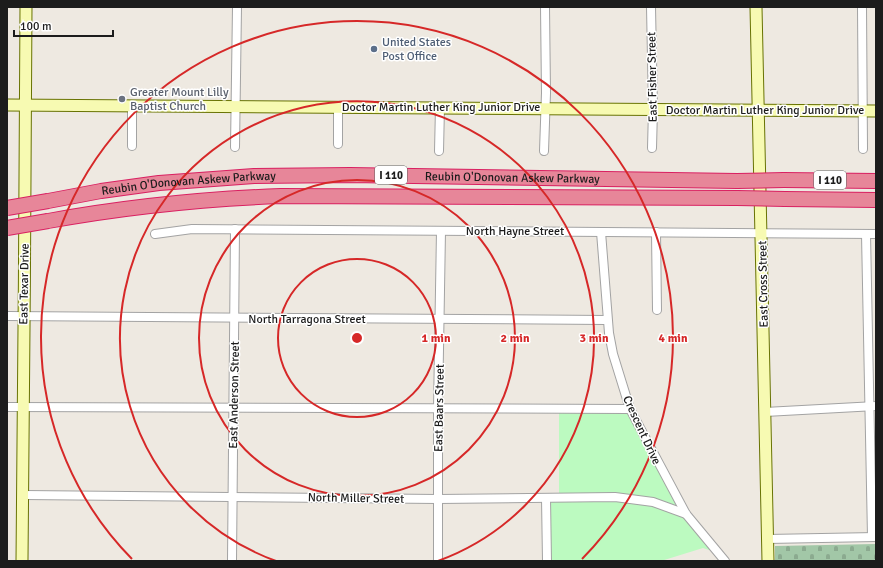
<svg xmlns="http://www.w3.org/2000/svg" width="883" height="568" viewBox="0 0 883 568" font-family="Signika,sans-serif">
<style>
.cemetery{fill:url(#cemetery-stones)}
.park{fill:#bcfac0}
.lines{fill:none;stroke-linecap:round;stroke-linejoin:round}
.street-casing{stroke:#a3a3a3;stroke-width:10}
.secondary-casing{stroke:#687303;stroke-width:13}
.highway-casing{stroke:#d92061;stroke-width:16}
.street{stroke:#fff;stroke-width:8}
.secondary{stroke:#f7fab2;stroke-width:11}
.highway{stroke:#e78699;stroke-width:14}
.highway-bridge-casing{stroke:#d92061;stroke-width:16;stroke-linecap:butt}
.highway-bridge{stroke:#e78699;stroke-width:14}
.ring{fill:none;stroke:#d62828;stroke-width:2}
.service-dot{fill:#5c6f8a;stroke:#fff;stroke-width:1.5}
.worship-dot{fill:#6b7280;stroke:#fff;stroke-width:1.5}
.labels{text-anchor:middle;stroke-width:3;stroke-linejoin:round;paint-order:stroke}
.shield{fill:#fff;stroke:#606060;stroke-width:1}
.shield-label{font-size:11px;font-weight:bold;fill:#1c1c1c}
.service-label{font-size:12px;fill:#4e5e75;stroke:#fff;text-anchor:start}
.street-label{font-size:12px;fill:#1c1c1c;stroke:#fff}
.worship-label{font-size:12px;fill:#5b616d;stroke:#fff;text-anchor:start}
.centre{fill:#d62828;stroke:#fff;stroke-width:2}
.ring-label{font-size:12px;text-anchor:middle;font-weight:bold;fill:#d62828;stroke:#fff;stroke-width:3;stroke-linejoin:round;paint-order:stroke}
</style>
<defs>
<pattern id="cemetery-stones" width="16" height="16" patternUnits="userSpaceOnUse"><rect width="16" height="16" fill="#a2c7a7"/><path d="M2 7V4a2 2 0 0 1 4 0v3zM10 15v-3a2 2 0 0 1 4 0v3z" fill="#8baa8f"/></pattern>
</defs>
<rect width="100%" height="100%" fill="#eee9e1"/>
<polygon class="cemetery" points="876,544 876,561 775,561 775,546"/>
<g class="park">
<path d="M559 412 627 413 678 507C640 491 600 493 559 494Z"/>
<polygon points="615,500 652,506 683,516 712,551 703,548 661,561 551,561 549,501"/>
</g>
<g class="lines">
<g class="street-casing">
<g id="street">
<polyline points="651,7 653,109 652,148"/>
<polyline points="862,7 863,149"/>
<polyline points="338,107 338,144"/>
<polyline points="132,146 132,105"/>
<polyline points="235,147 237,7"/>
<polyline points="439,151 440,107"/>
<polyline points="544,151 546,93 545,7"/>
<polyline points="601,232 609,333 613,354 630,409 686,514 725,561"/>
<polyline points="656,232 657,310"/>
<polyline points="155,234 192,229 876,234"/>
<polyline points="866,234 872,537"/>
<polyline points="7,316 607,320"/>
<polyline points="7,407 630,409"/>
<polyline points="765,412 876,406"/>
<polyline points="24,495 438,499 615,497 653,502 686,514"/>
<polyline points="546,498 547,561"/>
<polyline points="767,539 876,537"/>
<polyline points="232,561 235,229"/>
<polyline points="438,561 438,408 441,231"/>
</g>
</g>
<g class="secondary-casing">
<g id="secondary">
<polyline points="756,7 768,561"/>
<polyline points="7,105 876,111"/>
<path d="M22 561C25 376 24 192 26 7"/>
</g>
</g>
<g class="highway-casing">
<g id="highway">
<polyline points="784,180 876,181"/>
<polyline points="785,199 876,200"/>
<path id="s1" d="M48 201 101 191 159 183 254 176 350 175 737 181"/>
<path d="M48 221C125 207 202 199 281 196L737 198"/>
</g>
</g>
<use href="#street" class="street"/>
<use href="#secondary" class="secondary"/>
<use href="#highway" class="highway"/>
<g class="highway-bridge-casing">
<g id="highway-bridge">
<polyline points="737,181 784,180"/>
<polyline points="737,198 785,199"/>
<polyline points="7,208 48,201"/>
<polyline points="7,228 48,221"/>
</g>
</g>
<use href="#highway-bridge" class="highway-bridge"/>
</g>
<g class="ring">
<circle cx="357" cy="338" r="79"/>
<circle cx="357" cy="338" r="158"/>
<path d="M276 561A237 237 0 1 1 438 561"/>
<path d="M132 559A316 316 0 1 1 582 559"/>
</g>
<circle class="service-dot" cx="374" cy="49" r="4"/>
<circle class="worship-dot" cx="122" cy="99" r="4"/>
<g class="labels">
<g class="shield">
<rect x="375" y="166" width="32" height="18" rx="3"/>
<rect x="814" y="171" width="32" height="18" rx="3"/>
</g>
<g class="shield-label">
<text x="391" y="179">I 110</text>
<text x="830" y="184">I 110</text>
</g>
<g class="service-label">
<text x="382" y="46">United States<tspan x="382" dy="14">Post Office</tspan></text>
</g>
<g class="street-label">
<text transform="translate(652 77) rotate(-91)" y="4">East Fisher Street</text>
<text x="441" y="111">Doctor Martin Luther King Junior Drive</text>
<text x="765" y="114">Doctor Martin Luther King Junior Drive</text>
<text dy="4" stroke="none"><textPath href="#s1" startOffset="466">Reubin O'Donovan Askew Parkway</textPath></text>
<text dy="4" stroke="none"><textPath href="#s1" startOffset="142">Reubin O'Donovan Askew Parkway</textPath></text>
<text x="515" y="235">North Hayne Street</text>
<text transform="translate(24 284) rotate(-89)" y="4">East Texar Drive</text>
<text transform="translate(763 284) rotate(-91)" y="4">East Cross Street</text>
<text x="307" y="323">North Tarragona Street</text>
<text transform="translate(234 395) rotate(-89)" y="4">East Anderson Street</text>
<text transform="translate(439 408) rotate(-89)" y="4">East Baars Street</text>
<text transform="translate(642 430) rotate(65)" y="4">Crescent Drive</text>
<text transform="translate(356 498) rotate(1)" y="4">North Miller Street</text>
</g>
<g class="worship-label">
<text x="130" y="96">Greater Mount Lilly<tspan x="130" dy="14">Baptist Church</tspan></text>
</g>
</g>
<circle cx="357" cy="338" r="6" class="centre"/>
<g class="ring-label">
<text x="436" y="342">1 min</text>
<text x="515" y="342">2 min</text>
<text x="594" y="342">3 min</text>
<text x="673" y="342">4 min</text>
</g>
<rect width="883" height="568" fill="none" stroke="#1c1c1c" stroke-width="16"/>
<path d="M14 30v6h99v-6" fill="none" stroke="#1c1c1c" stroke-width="2"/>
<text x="20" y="30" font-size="12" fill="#1c1c1c" stroke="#ffffff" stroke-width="3" paint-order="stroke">100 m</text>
</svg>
